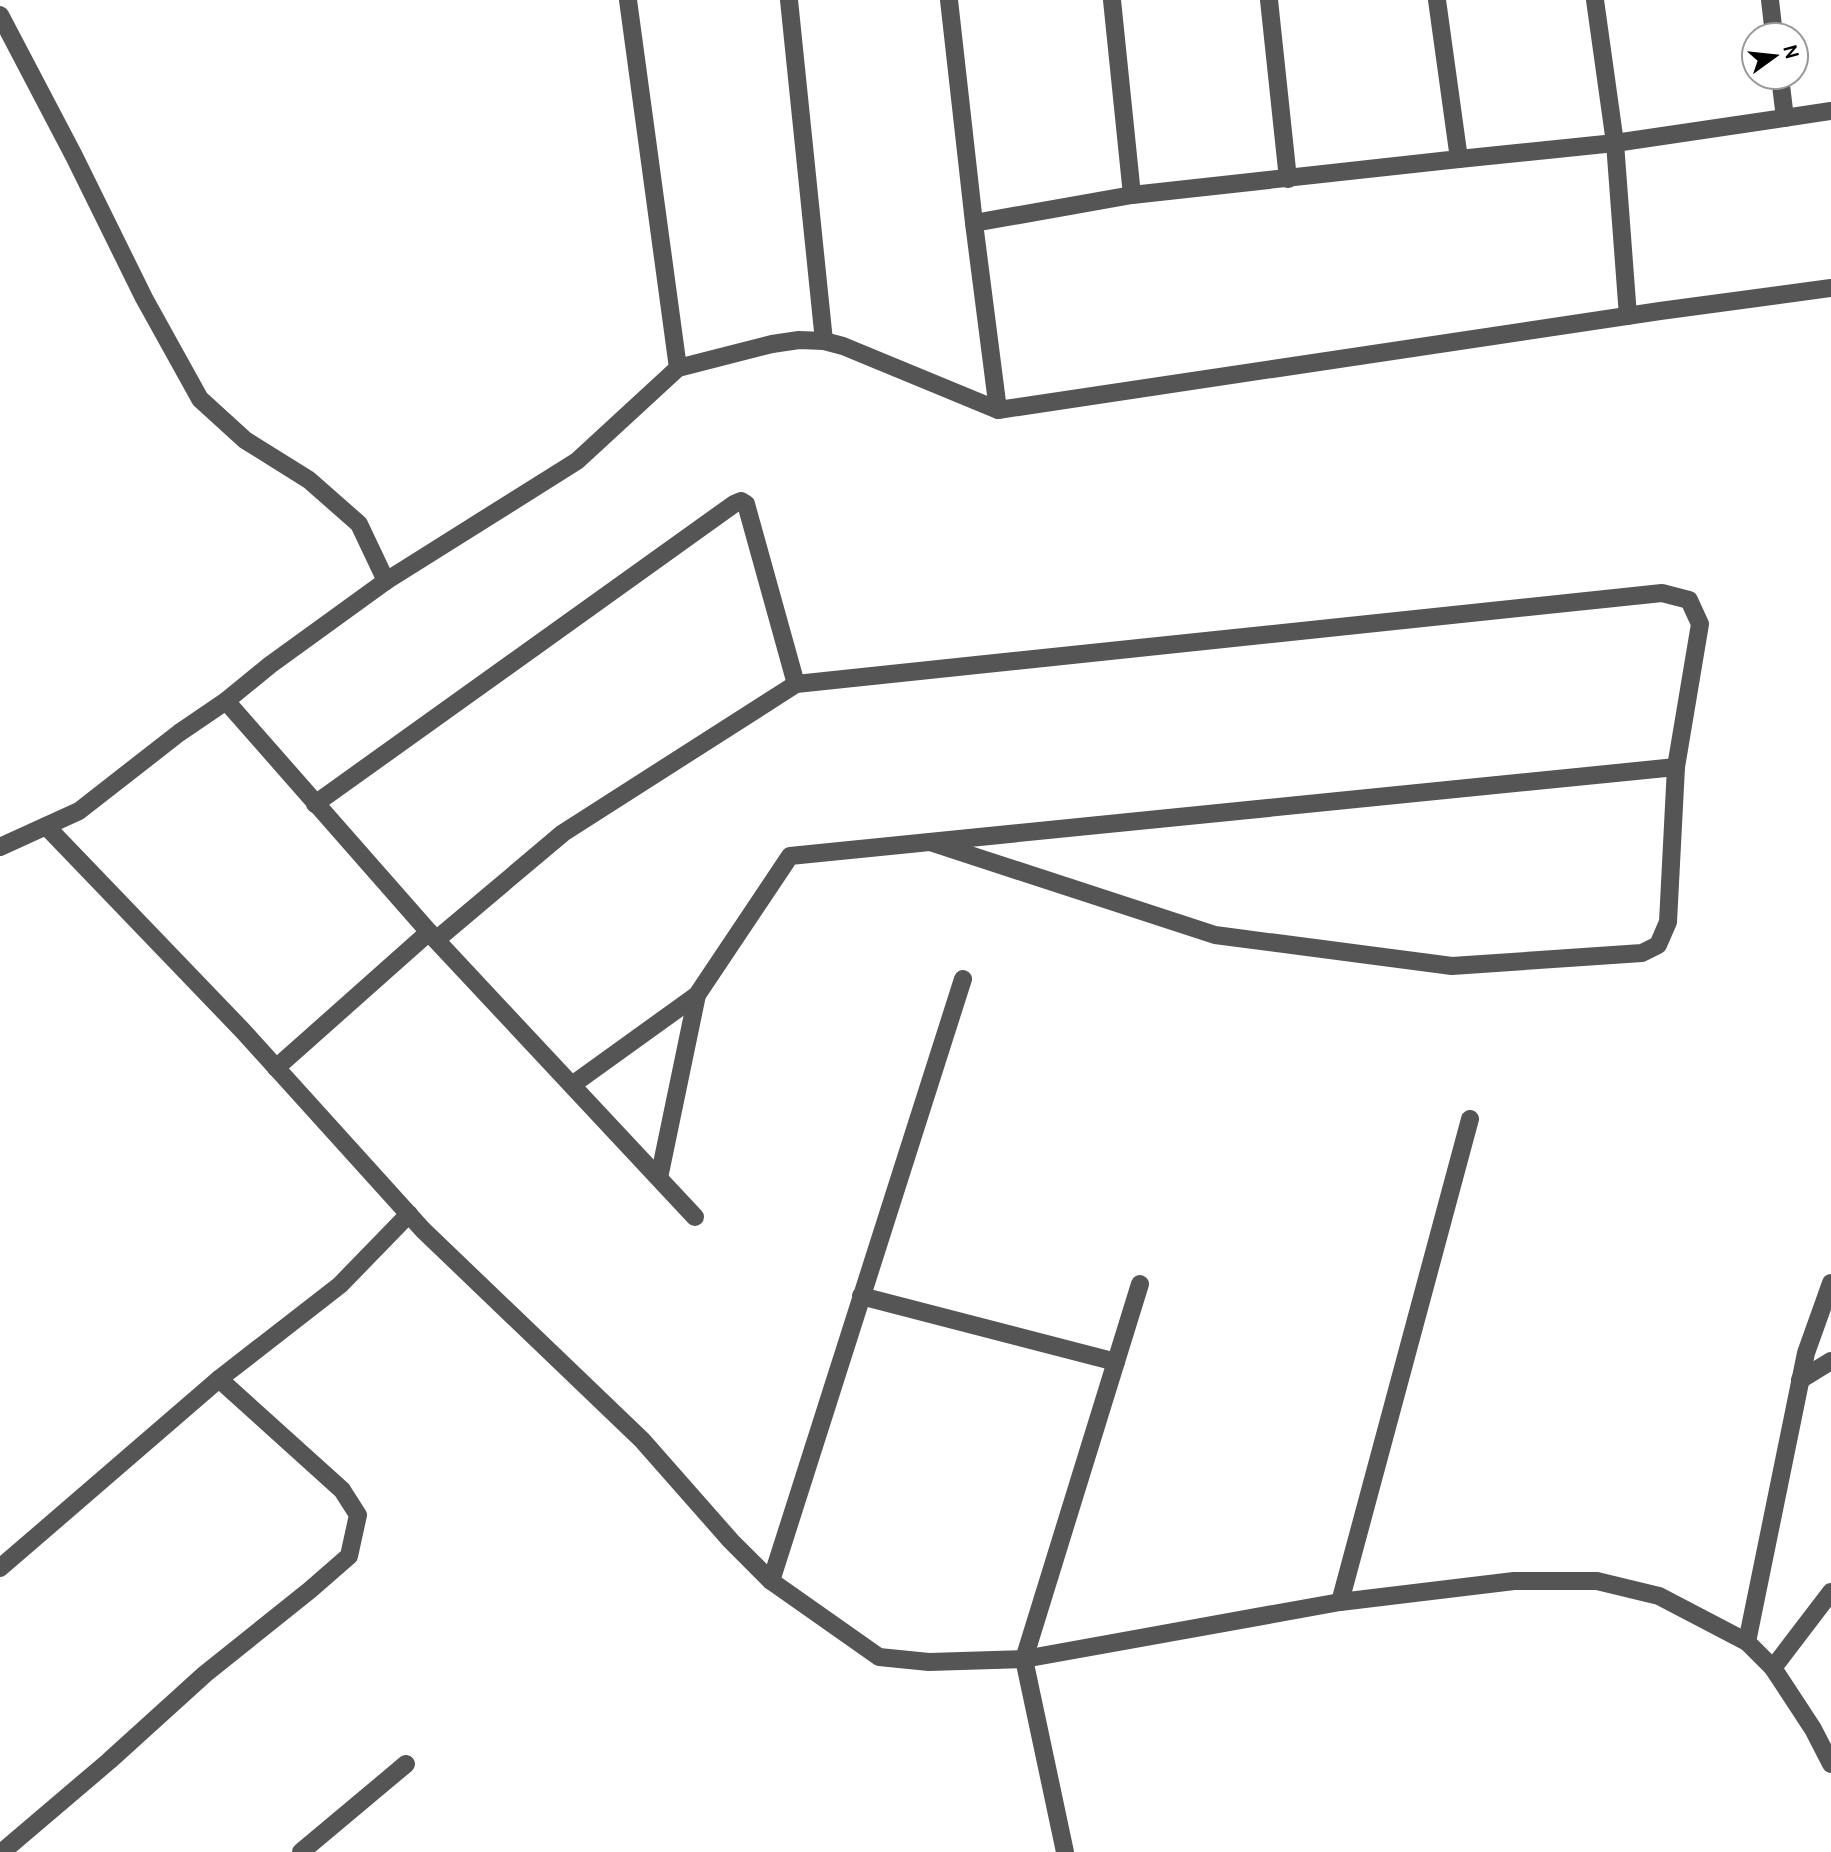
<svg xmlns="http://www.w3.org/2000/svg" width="1831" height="1852" viewBox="0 0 1831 1852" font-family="Cabin,sans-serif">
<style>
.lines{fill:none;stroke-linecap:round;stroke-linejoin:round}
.minor{stroke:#555;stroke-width:18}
</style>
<rect width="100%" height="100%" fill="#fff"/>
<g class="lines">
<g class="minor">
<polyline points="628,0 678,368"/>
<polyline points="789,0 824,341"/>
<polyline points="949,0 974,223 998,410"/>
<polyline points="1112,0 1132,195"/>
<polyline points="1269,0 1288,179"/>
<polyline points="1595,0 1615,143 1628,316"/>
<polyline points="1770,0 1774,35"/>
<polyline points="0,15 74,156 144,298 200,399 245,440 309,480 359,524 386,581"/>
<polyline points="1780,77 1785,118"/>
<polyline points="1459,159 1615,143 1831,111"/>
<polyline points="974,223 1132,195 1459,159 1437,0"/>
<polyline points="226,701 436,940 695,1217"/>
<polyline points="315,804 734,504 741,501 746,504 796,684 1662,593 1689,600 1700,624 1676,767 1668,922 1658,945 1642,953 1452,966 1215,935 930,842"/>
<polyline points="46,826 243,1031 423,1230 642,1440 731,1541 771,1581 879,1657 929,1662 1024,1659 1340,1602 1514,1581 1597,1581 1659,1596 1747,1642 1773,1668 1813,1729 1831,1764"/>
<polyline points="0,847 79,811 179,733 226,701 270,665 386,581 577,461 678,368 772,344 799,340 824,341 843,346 998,410 1660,311 1831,288"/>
<polyline points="436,940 563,833 796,684"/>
<polyline points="276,1068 429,932"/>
<polyline points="572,1085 697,995 790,856 1676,767"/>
<polyline points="659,1178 697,995"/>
<polyline points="861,1296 1116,1362"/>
<polyline points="1800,1380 1831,1361"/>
<polyline points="0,1568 219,1379 340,1285 409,1214"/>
<polyline points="771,1581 963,979"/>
<polyline points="1340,1602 1470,1119"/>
<polyline points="1747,1642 1806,1353 1831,1283"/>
<polyline points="1773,1668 1831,1592"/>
<polyline points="2,1852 109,1761 205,1674 310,1590 349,1556 358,1515 342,1490 219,1379"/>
<polyline points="301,1852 406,1764"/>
<polyline points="1065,1852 1024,1659 1140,1284"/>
</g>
</g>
<g transform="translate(1775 56) rotate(75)"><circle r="33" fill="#ffffff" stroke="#999999" stroke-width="2"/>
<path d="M0-5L12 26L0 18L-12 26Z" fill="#000000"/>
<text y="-10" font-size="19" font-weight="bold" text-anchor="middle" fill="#000000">N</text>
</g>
</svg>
